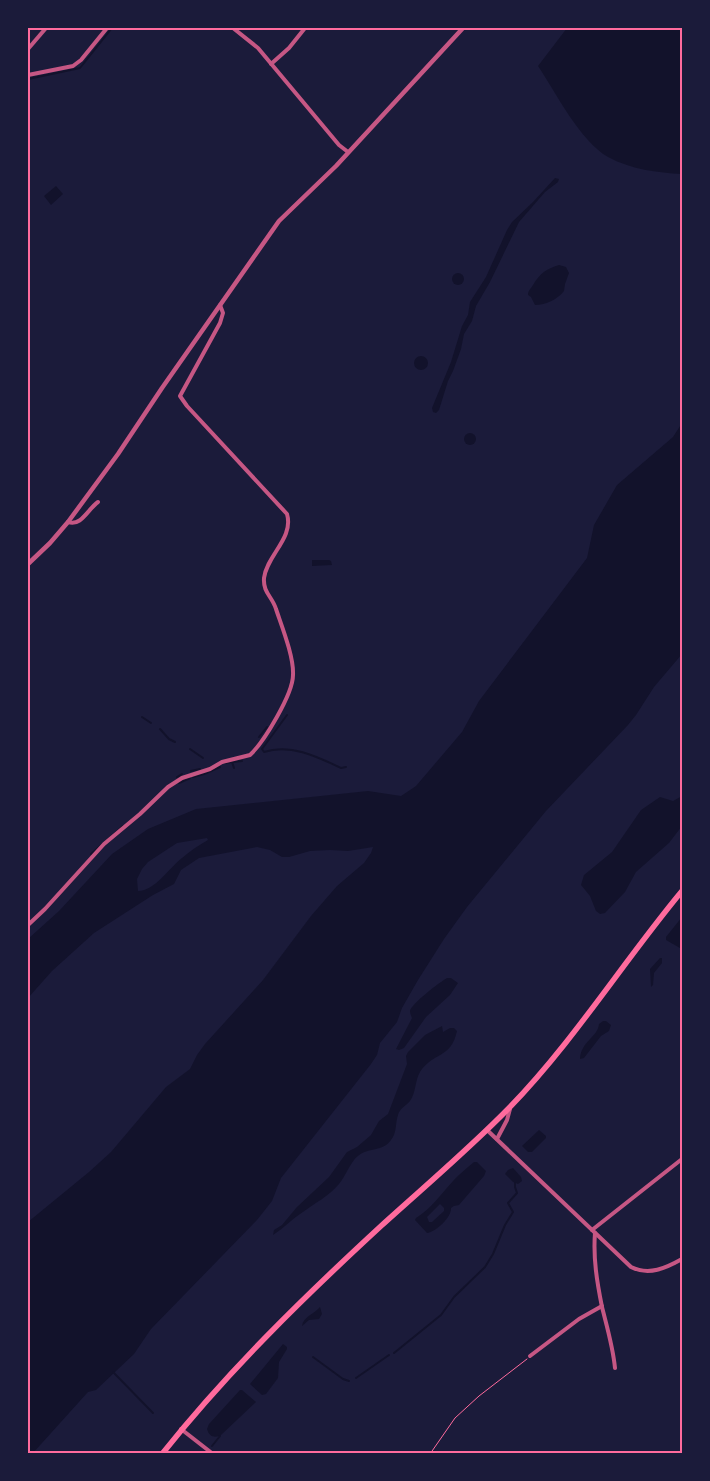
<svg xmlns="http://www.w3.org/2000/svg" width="710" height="1481" viewBox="0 0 710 1481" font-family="'Space Grotesk',sans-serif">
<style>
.water{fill:#12122b;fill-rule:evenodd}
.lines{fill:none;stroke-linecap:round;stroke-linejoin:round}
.stream{stroke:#12122b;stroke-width:2}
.path{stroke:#ff6b9d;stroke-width:1}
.minor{stroke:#c65784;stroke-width:4}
.tertiary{stroke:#c65784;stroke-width:4.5}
.primary{stroke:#ff6b9d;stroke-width:5.5}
.neatline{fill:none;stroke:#ff6b9d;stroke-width:2}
</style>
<rect width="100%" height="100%" fill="#1b1b3a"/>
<g class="water">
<path d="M567 28H682V174C658 173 630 169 608 157 580 141 556 93 538 66Z"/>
<polygon points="555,178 559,179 558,182 545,192 519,222 490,282 476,306 472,321 464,334 461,349 453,371 448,381 439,410 436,413 433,412 432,408 451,362 462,326 468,315 470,302 486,277 507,230 512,222 533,202"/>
<polygon points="56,186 63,194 51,205 44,196"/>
<path d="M559 265 566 267 569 273 565 284 564 291C558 299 546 305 535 305L531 297 528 295C528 290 531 289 533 285 540 273 546 269 559 265Z"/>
<circle cx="458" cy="279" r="6"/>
<circle cx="421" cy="363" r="7"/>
<path d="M682 423V654L654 687 636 715 628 725 546 811 467 907 444 939 418 980 402 1008 397 1022 380 1043 377 1055 371 1064 281 1178 272 1201 257 1220 151 1329 134 1354 96 1390 88 1392 33 1453H28V1222L89 1172 111 1152 166 1087 190 1069 197 1055 205 1044 263 980 311 916 337 886 364 863 371 853 373 847 348 851 330 850 310 851 289 857H282L270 850 257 847 199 858 181 870 174 884 153 895 94 933 52 971 28 998V939L59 911 112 854 148 829 196 809 368 791 401 796 416 786 462 732 479 701 587 558 594 525 617 485 673 437ZM207 838 208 840C199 845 190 851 182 858 169 868 155 891 138 891L137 879 142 869 148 862 177 843Z"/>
<circle cx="470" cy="439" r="6"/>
<polygon points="312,560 329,560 331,561 332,565 312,566"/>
<polygon points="682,796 682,826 669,843 636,872 625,892 605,913 600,914 596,911 590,896 581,885 584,875 612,852 641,810 660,797 673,801"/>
<polygon points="682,917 682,944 680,948 666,940 666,937"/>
<polygon points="660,958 662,958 662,963 654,973 653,985 651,987 650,969"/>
<path d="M447 978H451L458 983 450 995 426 1017 404 1048 399 1050 396 1049 412 1018C411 1016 410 1013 410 1011 411 1004 440 982 447 978Z"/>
<path d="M603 1021H606L611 1025 609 1031 601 1036 584 1058 580 1059C581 1041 598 1037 599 1024Z"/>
<path d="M442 1026 443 1032 450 1028H454L457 1031C451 1059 433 1052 420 1072 415 1080 416 1093 410 1101 406 1106 400 1108 398 1115 395 1124 397 1133 391 1140 383 1152 368 1147 358 1156 351 1161 345 1177 339 1184 329 1196 315 1203 303 1212 292 1219 284 1228 273 1235L274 1230 282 1225 297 1207 329 1177 347 1152 357 1147 371 1135 379 1121 388 1114 407 1064 406 1056 408 1052 425 1035Z"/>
<polygon points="539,1130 546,1136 546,1138 532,1152 528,1152 522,1146"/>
<path d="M474 1162H477L486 1171 484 1176 459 1205 454 1206 451 1208C452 1217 436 1232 427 1233L415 1220 416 1218C431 1209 441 1194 453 1181 459 1174 467 1168 474 1162ZM440 1204 444 1208V1211L432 1222H429L427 1217Z"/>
<polygon points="513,1168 521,1177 522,1181 518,1184 513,1182 505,1174 508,1170"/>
<path d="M320 1307 322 1314 319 1319 309 1320 302 1326C303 1317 314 1314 320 1307Z"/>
<polygon points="283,1344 287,1347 287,1349 279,1362 278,1378 266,1394 262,1395 250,1384"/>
<path d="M240 1390H242L256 1402 220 1436C213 1438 209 1436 207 1429L209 1424Z"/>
</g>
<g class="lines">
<g class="stream">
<polyline points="28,79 80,68 112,28"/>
<path d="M287 715 262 749 264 752C290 743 318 757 341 768L346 767"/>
<polyline points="142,717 151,723"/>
<polyline points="160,729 169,739 175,742"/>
<polyline points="259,737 267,727"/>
<polyline points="190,749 203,758"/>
<polyline points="232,762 242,761"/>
<polyline points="225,763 232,762 234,768"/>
<polyline points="191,771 200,769"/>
<polyline points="177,777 182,774"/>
<polyline points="193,777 204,774 220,767"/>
<polyline points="179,783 190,778"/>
<polyline points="91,854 123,826"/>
<polyline points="394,1353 441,1315 454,1297 485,1267 493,1254 505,1225 513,1212 508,1203 517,1193 515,1187 515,1183"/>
<polyline points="313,1357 343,1379 349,1381"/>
<polyline points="113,1372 153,1413"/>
<polyline points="356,1378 389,1355"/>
<polyline points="212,1446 220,1436"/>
</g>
<polyline class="path" points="430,1454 455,1418 479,1396 527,1359"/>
<g class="minor">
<polyline points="233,28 258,48 339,145 348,152"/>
<polyline points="28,49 46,28"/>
<polyline points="271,64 289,48 305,28"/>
<polyline points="28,75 73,66 81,60 107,28"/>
<path d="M68 522C81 527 88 509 98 502"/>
<path d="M28 925 45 909 104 844 140 814 168 787 182 778 210 769 222 762 250 755C264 742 293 694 293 675 294 657 282 627 276 609 272 596 263 593 264 578 267 555 294 538 287 514L187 406 180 396 220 323 223 313 220 305"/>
<path d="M487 1130 631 1267C649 1276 666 1268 682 1259"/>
<polyline points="497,1139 507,1120 510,1109"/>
<polyline points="592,1230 682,1159"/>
<path d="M595 1233C593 1258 597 1282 602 1307 607 1327 613 1347 615 1368"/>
<polyline points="530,1356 579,1319 602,1306"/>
<polyline points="181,1429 213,1454"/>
</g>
<polyline class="tertiary" points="28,564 50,543 68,522 118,454 162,388 279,221 336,166 463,28"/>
<path class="primary" d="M162 1454C228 1371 304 1297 381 1226 424 1187 469 1149 509 1108 574 1041 623 962 682 891"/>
</g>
<rect width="710" height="1481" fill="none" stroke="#1b1b3a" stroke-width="58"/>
<rect x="29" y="29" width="652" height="1423" class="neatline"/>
</svg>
